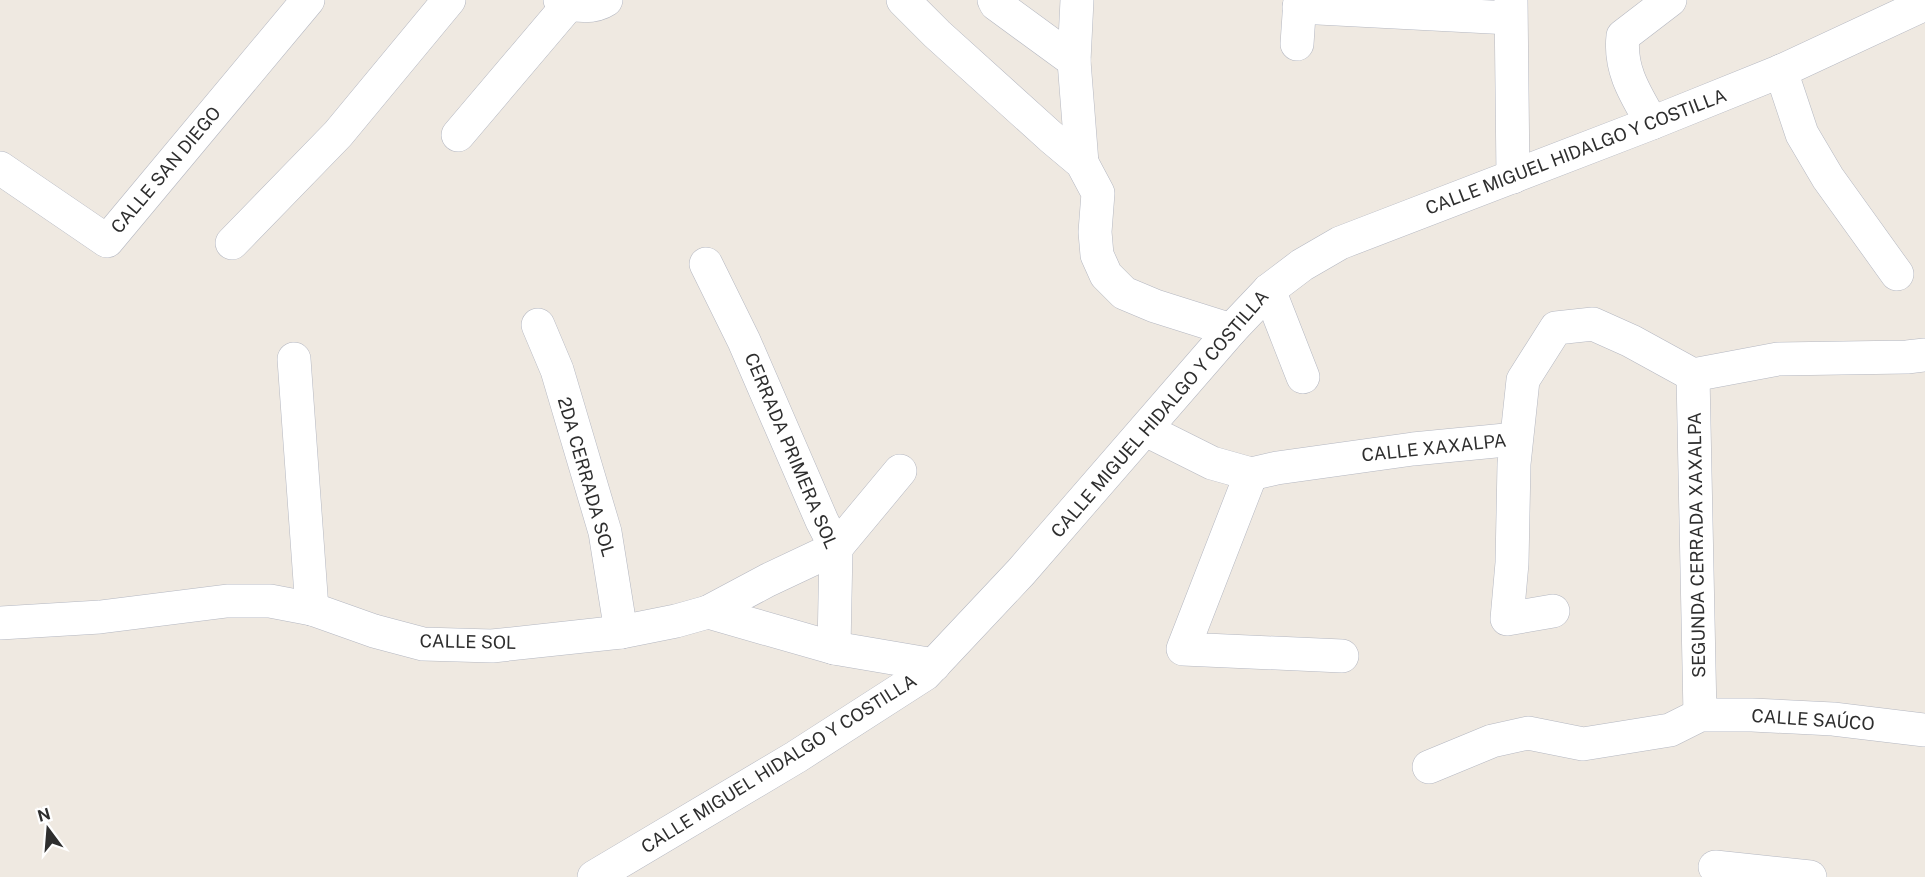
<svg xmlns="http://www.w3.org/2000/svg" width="1925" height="877" viewBox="0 0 1925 877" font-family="'Public Sans',sans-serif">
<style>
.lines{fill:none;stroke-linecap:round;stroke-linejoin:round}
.minor-casing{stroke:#b4b7c1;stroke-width:34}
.minor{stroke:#fff;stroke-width:33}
.labels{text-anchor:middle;stroke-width:4.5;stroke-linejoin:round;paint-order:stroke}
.street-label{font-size:18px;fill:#2e2e2e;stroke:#fff}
</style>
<rect width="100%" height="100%" fill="#efe9e1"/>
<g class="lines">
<g class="minor-casing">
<g id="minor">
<path d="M560 0C573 7 594 8 606 0"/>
<polyline points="903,0 937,34 1051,137 1082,163 1098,193 1095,232 1097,255 1106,275 1124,293 1155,306 1231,330"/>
<polyline points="994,0 996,4 1074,61"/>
<polyline points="1077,0 1074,61 1082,163"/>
<polyline points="1511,0 1513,177"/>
<polyline points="1299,7 1510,18"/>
<polyline points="1297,44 1300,0"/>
<polyline points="1781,71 1802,134 1828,178 1897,274"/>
<path d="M1652 123C1636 95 1619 70 1623 36L1670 0"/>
<polyline points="458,135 569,4"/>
<polyline points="0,168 107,241 308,0"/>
<polyline points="232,243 338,134 449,0"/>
<polyline points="706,264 744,341 822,521 836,548 834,648"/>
<polyline points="1269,290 1303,377"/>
<polyline points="538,325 557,370 605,532 621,632"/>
<polyline points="294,359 312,609"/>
<polyline points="1693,375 1700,715"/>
<polyline points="1146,430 1212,463 1251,474 1277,468 1413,449 1516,439"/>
<polyline points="1251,474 1183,649 1342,656"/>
<polyline points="1553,611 1507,619 1512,563 1514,464 1523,380 1556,328 1593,324 1631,341 1693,375 1778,359 1907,357 1925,355"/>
<polyline points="708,612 768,580 836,548 900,471"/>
<polyline points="0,623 100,617 227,601 270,601 312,609 374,631 423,644 492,646 621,632 676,621 708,612 834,648 934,665"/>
<polyline points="1429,767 1492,741 1528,733 1583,744 1670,730 1700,715 1752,715 1833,719 1925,730"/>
<polyline points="1715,867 1810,877"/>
<polyline points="594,877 796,757 925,674 1021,572 1231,330 1269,290 1302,265 1340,243 1652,123 1781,71 1925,4"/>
</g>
</g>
<use href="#minor" class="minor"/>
</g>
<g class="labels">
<g class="street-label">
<text transform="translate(1576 152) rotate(-21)" y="6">CALLE MIGUEL HIDALGO Y COSTILLA</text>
<text transform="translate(166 170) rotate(-50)" y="6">CALLE SAN DIEGO</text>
<text transform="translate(1160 414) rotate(-49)" y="6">CALLE MIGUEL HIDALGO Y COSTILLA</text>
<text transform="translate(1434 448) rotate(-6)" y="6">CALLE XAXALPA</text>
<text transform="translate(791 451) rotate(67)" y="6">CERRADA PRIMERA SOL</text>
<text transform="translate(586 477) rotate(74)" y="6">2DA CERRADA SOL</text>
<text transform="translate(1697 545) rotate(-91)" y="6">SEGUNDA CERRADA XAXALPA</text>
<text transform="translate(468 642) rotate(1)" y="6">CALLE SOL</text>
<text transform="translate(1813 720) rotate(4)" y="6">CALLE SAÚCO</text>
<text transform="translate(779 764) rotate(-32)" y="6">CALLE MIGUEL HIDALGO Y COSTILLA</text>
</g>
</g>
<g transform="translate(48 829) rotate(344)" stroke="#ffffff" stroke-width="4.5" paint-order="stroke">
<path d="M0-4.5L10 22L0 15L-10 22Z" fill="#2e2e2e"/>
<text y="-9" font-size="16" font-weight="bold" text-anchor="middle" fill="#2e2e2e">N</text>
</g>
</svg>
